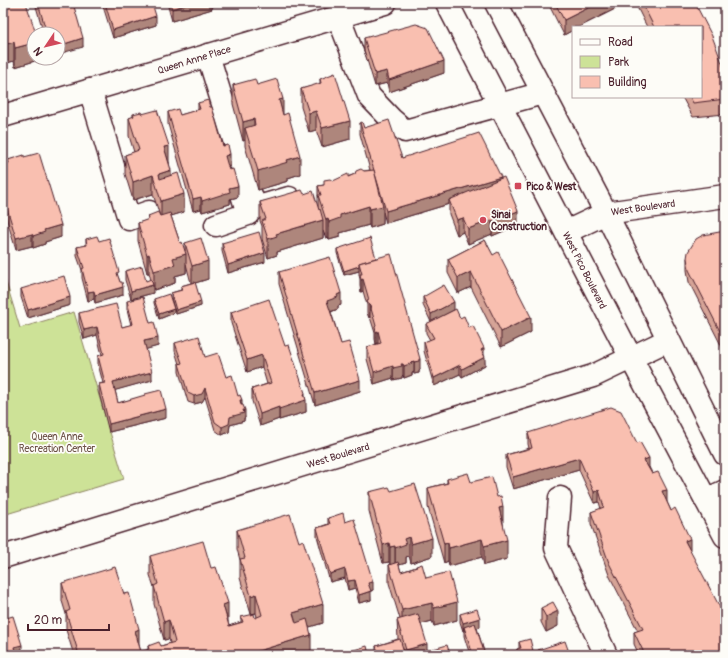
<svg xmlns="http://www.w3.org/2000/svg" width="728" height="658" viewBox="0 0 728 658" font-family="Pangolin,sans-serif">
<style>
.green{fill:#cde297;stroke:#8c8061}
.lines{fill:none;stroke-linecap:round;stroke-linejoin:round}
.minor-casing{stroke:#4a1f2b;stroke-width:25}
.major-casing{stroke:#4a1f2b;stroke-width:25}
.minor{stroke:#fdfcf7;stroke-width:22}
.major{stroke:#fdfcf7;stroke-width:22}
.wall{fill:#d6a497;stroke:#4a1f2b}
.shaded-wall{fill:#ae867b;stroke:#4a1f2b}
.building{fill:#f9bfb0;stroke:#4a1f2b}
.poi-dot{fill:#d1495b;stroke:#fdfcf7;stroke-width:1.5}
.labels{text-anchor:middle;stroke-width:3.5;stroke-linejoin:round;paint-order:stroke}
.street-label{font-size:10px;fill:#4a1f2b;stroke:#fdfcf7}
.poi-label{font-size:10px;font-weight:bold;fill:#4a1f2b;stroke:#fdfcf7;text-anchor:start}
.park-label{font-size:10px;fill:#6b5046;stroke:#fdfcf7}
</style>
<rect width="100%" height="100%" fill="#fdfcf7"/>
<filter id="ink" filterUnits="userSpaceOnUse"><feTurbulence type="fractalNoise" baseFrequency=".025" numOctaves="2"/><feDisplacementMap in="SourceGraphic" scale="8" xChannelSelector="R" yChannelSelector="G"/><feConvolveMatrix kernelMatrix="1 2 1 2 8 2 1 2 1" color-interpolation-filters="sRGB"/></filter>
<g filter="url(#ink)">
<polygon class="green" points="3,272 20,328 74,312 124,479 3,515"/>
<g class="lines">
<g class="minor-casing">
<g id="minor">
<polyline points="338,16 369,96 391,119 405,131 543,93"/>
<polyline points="208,55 255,208 289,198"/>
<polyline points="90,90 129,219 149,212"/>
<polyline points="3,116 385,3"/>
<polyline points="216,225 248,214 241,191"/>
<polyline points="566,232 606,213 725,196"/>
<polyline points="560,498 556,548 606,655"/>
<polyline points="706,500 725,491"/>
<polyline points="3,557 593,376 668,340"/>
</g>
</g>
<g class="major-casing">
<g id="major">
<polyline points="447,3 631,358 725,536"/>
<polyline points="496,3 606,213 725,454"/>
</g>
</g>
<use href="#minor" class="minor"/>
<use href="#major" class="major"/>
</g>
<g class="wall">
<polygon points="3,3 38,58 38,60 15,67 14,61 3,64"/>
<polygon points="35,3 73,3 83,47 58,34 44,34"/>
<polygon points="102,3 152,3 156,25 113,38"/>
<polygon points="167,3 212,3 212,9 172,21"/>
<polygon points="548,3 627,3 579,27 573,27 573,30 564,35"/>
<polygon points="635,3 695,3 725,71 725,114 693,117 682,97 701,97 701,27 647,27"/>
<polygon points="364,38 444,73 389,92 387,83 375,86 364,50"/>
<polygon points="320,79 350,139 322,147 316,130 309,132 301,107 301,89 320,84"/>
<polygon points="233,85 257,85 283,114 300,174 288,178 288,181 258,190 245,146 245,140 243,141 233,104"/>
<polygon points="198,103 210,107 230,166 228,167 238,197 230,199 230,204 202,212 201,209 193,211 168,124 168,112 180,115 198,110"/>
<polygon points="133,114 169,162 171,175 184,212 171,216 180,243 185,251 185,243 208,279 195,283 201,306 176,314 174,309 174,313 159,319 154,303 154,299 174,309 171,298 171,293 181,290 181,286 191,283 186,264 186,273 175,276 175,283 154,290 149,273 147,273 138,241 138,223 148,220 148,216 160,216 153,194 133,200 125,174 125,155 134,152 129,136 129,118 133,117"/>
<polygon points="360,123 364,128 402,158 501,178 518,225 492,236 492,234 468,244 463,232 457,235 449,214 449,204 386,223 383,212 383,224 370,228 369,225 340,233 340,237 329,240 328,237 326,238 323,231 323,238 277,252 277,255 268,258 262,239 262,226 260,221 260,202 304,194 318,208 318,186 324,185 364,171 370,170 360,134"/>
<polygon points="24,157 61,237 45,242 45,244 33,248 32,246 16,250 3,207 3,164 8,163 8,160"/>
<polygon points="725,231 725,353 689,282 687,270 687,258"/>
<polygon points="86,239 99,241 119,279 123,295 95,303 94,299 88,301 82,278 82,270 77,256 77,247 86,245"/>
<polygon points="485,240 531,332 501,347 471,287 458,293 448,273 448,259"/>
<polygon points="222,243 265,262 228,273 222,251"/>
<polygon points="337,249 376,258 420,370 419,371 419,373 414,374 414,372 412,373 412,375 404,378 403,375 402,376 402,378 393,380 393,378 374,384 367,359 367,347 378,344 378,343 376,344 375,339 375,333 370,317 369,318 367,313 367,305 363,291 361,292 360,286 360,279 359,275 359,271 344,275 337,253"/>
<polygon points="125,271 146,281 153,293 131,299 125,280"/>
<polygon points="279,272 341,305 338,306 338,309 331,312 341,344 360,391 315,405 279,284"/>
<polygon points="21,289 70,305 28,318 21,297"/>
<polygon points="423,297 454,310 469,328 484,355 485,365 462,377 460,374 434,386 424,351 424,342 430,340 426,333 426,324 431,322 423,305"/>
<polygon points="127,301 150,323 158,346 146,349 152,380 115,390 118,403 145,396 145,394 166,418 109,432 99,393 99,384 103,383 98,364 98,356 102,355 97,335 84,339 79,322 79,313 122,327 131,325 127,309"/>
<polygon points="231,312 285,346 305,397 306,412 279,420 279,419 260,426 252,401 252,389 267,384 262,367 247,372 231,323"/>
<polygon points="175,343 205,357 226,377 238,396 242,405 245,418 244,418 244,421 230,425 229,432 222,435 215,430 205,397 202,402 194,404 188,402 179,372 179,364 175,351"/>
<polygon points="528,433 649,467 667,502 690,551 725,655 639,655 634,644 634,632 638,631 609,575 591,524 591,512 601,509 599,502 594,503 579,470 513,489 506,467 506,455 529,448 528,444"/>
<polygon points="447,479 471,482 503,525 507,559 484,565 482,557 449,566 448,561 444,563 428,507 428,488 447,483"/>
<polygon points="391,491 432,556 411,563 409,556 406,557 406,563 399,565 401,572 416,567 416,566 426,578 457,620 434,626 432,621 421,624 427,650 450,654 463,655 376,655 376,646 398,639 397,620 400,619 389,583 389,565 390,564 389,562 383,563 369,511 369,492"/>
<polygon points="328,518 345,522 373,590 370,591 371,600 359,603 355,588 348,590 345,578 330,582 317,536 317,528 328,524"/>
<polygon points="237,530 323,623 309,627 311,653 305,655 74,655 66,630 66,614 62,601 62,583 139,645 141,652 148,650 148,646 161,646 170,643 169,639 164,640 154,604 154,587 150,575 150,556 228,622 229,626 241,622 241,617 255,618 257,617 256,613 251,614 240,578 240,560 237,549"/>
<polygon points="541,608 558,626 546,632 541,622"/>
<polygon points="460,614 480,627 477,628 485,655 470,655 464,636 464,631 463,631 460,622"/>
<polygon points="519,642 534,655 517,655 517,649 519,649"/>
</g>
<g class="shaded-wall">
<polygon points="191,3 212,3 212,9 172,21 172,9"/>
<polygon points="598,3 627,3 579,27 573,27 573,30 564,35 564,20"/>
<polygon points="156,16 156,25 113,38 113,30"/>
<polygon points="83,38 83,47 58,54 58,46"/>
<polygon points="14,42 14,61 3,64 3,45"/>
<polygon points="34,43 34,58 38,58 38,60 15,67 15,48"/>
<polygon points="444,61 444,73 389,92 389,80"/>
<polygon points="387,71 387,83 375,86 375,74"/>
<polygon points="283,99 283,117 279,100"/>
<polygon points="316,111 316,130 309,132 309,113"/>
<polygon points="254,119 254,138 245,128 245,140 243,141 243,122"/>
<polygon points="350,121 350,139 322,147 322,128"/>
<polygon points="169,146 169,164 164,147"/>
<polygon points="230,154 230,166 225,168 225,156"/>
<polygon points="300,156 300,174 288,178 288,181 258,190 258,171 287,160"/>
<polygon points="171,170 171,188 159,192 159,174"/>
<polygon points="153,175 153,194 133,200 133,182"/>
<polygon points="501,177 501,188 449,200 449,204 386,223 386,211"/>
<polygon points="238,186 238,197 230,199 230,204 202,212 202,201 229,188"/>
<polygon points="184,194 184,212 161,219 161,201"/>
<polygon points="201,197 201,209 193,211 193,199"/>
<polygon points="369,206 369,225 340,233 340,237 329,240 329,222 340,215"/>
<polygon points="383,206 383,224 370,228 370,209"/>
<polygon points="518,211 518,225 492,236 492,221"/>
<polygon points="463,218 463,232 457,235 457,220"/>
<polygon points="328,219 328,237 326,238 326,220"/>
<polygon points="323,220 323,238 277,252 277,255 268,258 268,239 276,234"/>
<polygon points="492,220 492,234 468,244 468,229"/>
<polygon points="61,225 61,237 45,242 45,244 33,248 33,236 44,230"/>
<polygon points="32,234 32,246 16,250 16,238"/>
<polygon points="265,253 265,262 228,273 228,265"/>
<polygon points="149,254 149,273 147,273 147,255"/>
<polygon points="186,254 186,273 175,276 175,283 154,290 154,271 173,258"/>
<polygon points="208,261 208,279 192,284 192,266"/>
<polygon points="359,266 359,271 344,275 344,271"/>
<polygon points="471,272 471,287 458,293 458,278"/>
<polygon points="363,279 363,291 361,292 361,280"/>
<polygon points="153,285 153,293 131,299 131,291"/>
<polygon points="123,287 123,295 95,303 95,295"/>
<polygon points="94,291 94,299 88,301 88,292"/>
<polygon points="341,293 341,305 338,306 338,309 327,313 327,301"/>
<polygon points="70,297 70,305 28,318 28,310"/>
<polygon points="201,302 201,306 176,314 176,310"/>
<polygon points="454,302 454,310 431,322 431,314"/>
<polygon points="370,305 370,317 369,318 369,306"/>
<polygon points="174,309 174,313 159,319 159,314"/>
<polygon points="531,317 531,332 501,347 501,332"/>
<polygon points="97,327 97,335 84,339 84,330"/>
<polygon points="378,331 378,343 376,344 376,332"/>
<polygon points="158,338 158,346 144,350 144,341"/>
<polygon points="484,348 484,357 481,350"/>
<polygon points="262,355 262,367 247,372 247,360"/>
<polygon points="485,357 485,365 462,377 462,369"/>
<polygon points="419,359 420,359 420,370 419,371 419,373 414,374 414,362"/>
<polygon points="414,361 414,372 412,373 412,375 404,378 404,366"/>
<polygon points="401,364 403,364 403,375 402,376 402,378 393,380 393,368"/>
<polygon points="460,365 460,374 434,386 434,378"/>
<polygon points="393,366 393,378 374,384 374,372"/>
<polygon points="152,372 152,380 113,391 113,382"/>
<polygon points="360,380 360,391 315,405 315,393"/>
<polygon points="205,388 205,397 202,402 194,404 194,396"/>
<polygon points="305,393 305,400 306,400 306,412 279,420 279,409"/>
<polygon points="240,400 242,400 242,408"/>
<polygon points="279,407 279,419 260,426 260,414"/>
<polygon points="166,409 166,418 109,432 109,424"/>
<polygon points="243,410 245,410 245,418 244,418 244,421 230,425 229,432 222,435 222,427 230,417"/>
<polygon points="579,458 579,470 513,489 513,477"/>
<polygon points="649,458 649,470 644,460"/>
<polygon points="599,490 599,502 594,503 594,492"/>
<polygon points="667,490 667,502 662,503 662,491"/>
<polygon points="503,507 503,525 499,508"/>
<polygon points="409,537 409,556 406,557 406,563 395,566 395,548 404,539"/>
<polygon points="432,538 432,556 411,563 411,544"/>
<polygon points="482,539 482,557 449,566 449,548"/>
<polygon points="690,539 690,551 685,541"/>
<polygon points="507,540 507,559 484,565 484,546"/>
<polygon points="389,543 389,562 383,563 383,545"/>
<polygon points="448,543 448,561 444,563 444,544"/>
<polygon points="395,546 395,564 390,566 390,547"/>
<polygon points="345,569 345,578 330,582 330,574"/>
<polygon points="355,580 355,588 348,590 348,581"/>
<polygon points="373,582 373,590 368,592 368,583"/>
<polygon points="371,591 371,600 359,603 359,595"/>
<polygon points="256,594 256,613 251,614 251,596"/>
<polygon points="457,602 457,620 434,626 434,608"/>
<polygon points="228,603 228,622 223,605"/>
<polygon points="432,603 432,621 402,629 402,610"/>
<polygon points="323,604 323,623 293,632 293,613"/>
<polygon points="558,611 558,626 546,632 546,617"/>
<polygon points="480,618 480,627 465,631 464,627 464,631 463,631 463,623"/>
<polygon points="169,620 169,639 164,640 164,622"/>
<polygon points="139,629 139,648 135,631"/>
<polygon points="311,635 311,653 305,655 245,655"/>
<polygon points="427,644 427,655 406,655 406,650"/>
<polygon points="22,645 22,653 16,655 14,647"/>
</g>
<g class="building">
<polygon points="3,3 26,3 36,34 34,34 34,43 15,48 14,42 3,45"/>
<polygon points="38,3 73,3 83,38 58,46 58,34 47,34"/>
<polygon points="105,3 152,3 156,16 113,30"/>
<polygon points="170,3 191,3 172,9"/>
<polygon points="555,3 598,3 564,20"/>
<polygon points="642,3 695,3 712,36 725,71 725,99 693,103 690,97 701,97 701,27 654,27"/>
<polygon points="416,24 428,28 444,61 389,80 387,71 375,74 364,38"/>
<polygon points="335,73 350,121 322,128 316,111 309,113 301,89 321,83 320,79"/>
<polygon points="255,79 257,85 277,79 283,99 279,100 283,115 288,113 300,156 287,160 288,162 258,171 245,128 255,125 254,119 243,122 233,85"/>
<polygon points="208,100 210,107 212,107 223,146 228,145 230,154 225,156 229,170 233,169 238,186 229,188 230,192 202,201 201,197 193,199 168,112 178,109 180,115 200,109 198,103"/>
<polygon points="157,110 169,146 164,147 171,170 159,174 160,179 178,173 184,194 161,201 153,175 133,182 125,155 139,150 129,118 134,116 133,114 141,112 142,114"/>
<polygon points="389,120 402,158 479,133 501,177 386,211 360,123 362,122 364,128"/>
<polygon points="39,153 61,225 44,230 45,232 33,236 32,234 16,238 3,195 3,164 9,163 8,160 24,155 24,157"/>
<polygon points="361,169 364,171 374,170 383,206 370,209 369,206 340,215 340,218 329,222 328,219 326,220 318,195 321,195 318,186 324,185 324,180 330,179 333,181 348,174 348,177 355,174 356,171"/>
<polygon points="504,177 518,211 492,221 492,220 468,229 463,218 457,220 449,200"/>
<polygon points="302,190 304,194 313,191 319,210 320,209 323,220 276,234 277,236 268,239 262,221 266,219 260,202"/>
<polygon points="158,212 160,216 170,213 180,243 182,242 186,254 173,258 175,265 154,271 149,254 147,255 138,223 149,219 148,216"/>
<polygon points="725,231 725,341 689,270 687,258 688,252 696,239 703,235"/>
<polygon points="259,232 265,253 228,265 222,243"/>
<polygon points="97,236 99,241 109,238 119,272 117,273 120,282 122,282 123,287 95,295 94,291 88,292 82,269 84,268 77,247 87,245 86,239"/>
<polygon points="201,238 208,261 192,266 185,243"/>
<polygon points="370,238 376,258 359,263 359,266 344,271 337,249"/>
<polygon points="485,240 493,255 498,252 531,317 501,332 471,272 458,278 448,259"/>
<polygon points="391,254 420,359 419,359 419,361 414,362 414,361 411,362 412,363 404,366 403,364 401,364 402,366 393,368 393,366 374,372 367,347 381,343 378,331 376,332 375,327 376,326 370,305 369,306 367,301 369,300 363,279 361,280 360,274 362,274 359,263"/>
<polygon points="330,257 341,293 337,295 338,297 327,301 341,344 349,342 360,380 315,393 279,272"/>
<polygon points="142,266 146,281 151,279 153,285 131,291 125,271"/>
<polygon points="64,276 70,297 28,310 21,289"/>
<polygon points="195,282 201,302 176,310 171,293 182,290 181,286"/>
<polygon points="444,285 454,302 431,314 423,297"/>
<polygon points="169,294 174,309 159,314 154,299"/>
<polygon points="143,297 150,323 154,322 158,338 144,341 152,372 113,382 118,403 145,395 145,394 161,390 166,409 109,424 99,384 105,383 98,356 104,354 97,327 84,330 79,313 116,304 122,327 133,324 127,301"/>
<polygon points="269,299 285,346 289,345 305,393 304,394 306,400 279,409 279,407 260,414 252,389 271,383 262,355 247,360 231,312"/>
<polygon points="456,309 460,318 464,316 469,328 473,326 484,348 481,350 485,357 462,369 460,365 434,378 424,342 434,338 426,324"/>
<polygon points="199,336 205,357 218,353 226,377 232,375 238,396 240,395 242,400 240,400 241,405 243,405 245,410 243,410 244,413 230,417 229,424 222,427 215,422 205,388 202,394 194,396 188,393 179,364 182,363 175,343"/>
<polygon points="611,407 621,411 637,443 640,442 649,458 644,460 652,474 658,472 667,490 662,491 671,511 675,508 690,539 685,541 725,617 725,655 645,655 634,632 643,629 609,563 591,512 604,507 599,490 594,492 579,458 513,477 506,455 532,448 528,433"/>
<polygon points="468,473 471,482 492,477 497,497 501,496 503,507 499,508 507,540 484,546 482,539 449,548 448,543 444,544 428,488 448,483 447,479"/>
<polygon points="415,484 432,538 411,544 409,537 404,539 406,544 395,548 395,546 390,547 389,543 383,545 369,492 389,487 391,491"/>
<polygon points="343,513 345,522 354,519 373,582 368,583 371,591 359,595 355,580 348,581 345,569 330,574 317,528 330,524 328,518"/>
<polygon points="290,514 299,542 303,540 323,604 293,613 296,623 307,619 311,635 245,655 79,655 66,612 70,610 62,583 115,567 124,594 129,593 139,629 135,631 141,652 149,649 148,646 159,642 161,646 175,642 169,620 164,622 154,586 158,584 150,556 203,541 211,568 216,567 228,603 223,605 229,626 243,622 241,617 254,614 255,618 262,615 256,594 251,596 240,559 245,558 237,530"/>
<polygon points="398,562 401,572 417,567 416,566 422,564 426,578 449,572 457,602 434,608 432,603 402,610 389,565"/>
<polygon points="553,602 558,611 546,617 541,608"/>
<polygon points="477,609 480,618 463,623 460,614"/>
<polygon points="4,612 6,618 13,616 22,645 14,647 16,655 7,655 6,653 3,654 3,613"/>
<polygon points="418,614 427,644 406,650 397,620"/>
<polygon points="475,623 485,655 473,655 464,627"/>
<polygon points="400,639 405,655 379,655 376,646"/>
<polygon points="530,639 534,655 518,655 517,649 521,648 519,642"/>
<polygon points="565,641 570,655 539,655 538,650"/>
<polygon points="447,645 450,654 462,651 463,655 413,655"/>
<polygon points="367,646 369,655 338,655"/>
</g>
</g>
<g class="poi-dot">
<rect x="514" y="182" width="8" height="8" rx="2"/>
<circle cx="483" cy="220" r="4"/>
</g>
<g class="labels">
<g class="street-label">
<text transform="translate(194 59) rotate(-17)" y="4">Queen Anne Place</text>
<text transform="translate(643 207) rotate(-8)" y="4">West Boulevard</text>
<text transform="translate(585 270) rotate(63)" y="4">West Pico Boulevard</text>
<text transform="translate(338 455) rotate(-17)" y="4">West Boulevard</text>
</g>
<g class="poi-label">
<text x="526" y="190">Pico &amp; West</text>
<text x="491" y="218">Sinai<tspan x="491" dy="12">Construction</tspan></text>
</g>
<g class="park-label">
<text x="57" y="440">Queen Anne<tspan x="57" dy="12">Recreation Center</tspan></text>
</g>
</g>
<rect width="728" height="658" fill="none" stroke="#fdfcf7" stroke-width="16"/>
<rect x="8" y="8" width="712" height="642" fill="none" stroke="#4a1f2b" stroke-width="1.5" filter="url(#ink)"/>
<rect x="572" y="26" width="130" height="72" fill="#fdfcf7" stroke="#b5a4a5"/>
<rect x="580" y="39" width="20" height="6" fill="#fdfcf7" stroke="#b5a4a5"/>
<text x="608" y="46" font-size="12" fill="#4a1f2b">Road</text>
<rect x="580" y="56" width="20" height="12" fill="#cde297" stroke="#b5a4a5"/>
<text x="608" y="66" font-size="12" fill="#4a1f2b">Park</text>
<rect x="580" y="76" width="20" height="12" fill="#f9bfb0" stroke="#b5a4a5"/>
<text x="608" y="86" font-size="12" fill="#4a1f2b">Building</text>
<g transform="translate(46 46) rotate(235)"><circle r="19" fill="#fdfcf7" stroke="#b5a4a5"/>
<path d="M0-3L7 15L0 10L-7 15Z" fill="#d1495b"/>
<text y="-6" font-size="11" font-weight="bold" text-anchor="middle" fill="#4a1f2b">N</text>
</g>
<path d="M28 624v6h81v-6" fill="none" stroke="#4a1f2b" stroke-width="2"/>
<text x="34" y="624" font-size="12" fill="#4a1f2b" stroke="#fdfcf7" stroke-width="3" paint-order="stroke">20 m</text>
</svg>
